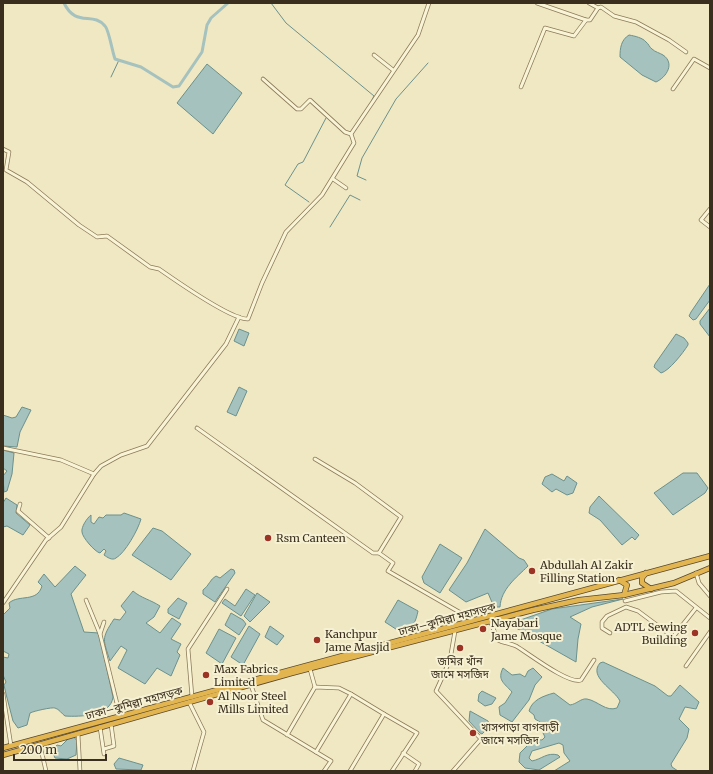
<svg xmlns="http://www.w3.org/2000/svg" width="713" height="774" viewBox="0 0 713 774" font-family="Merriweather,'Noto Sans Bengali',serif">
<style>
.water{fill:#a5c2be;stroke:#6b918d}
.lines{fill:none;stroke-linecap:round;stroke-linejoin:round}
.stream{stroke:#6b918d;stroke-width:1}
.canal{stroke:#a5c2be;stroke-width:3}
.minor-casing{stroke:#8b7a59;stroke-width:4.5}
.highway-casing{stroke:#58472d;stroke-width:6}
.minor{stroke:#faf4d7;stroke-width:3}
.highway{stroke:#e2b550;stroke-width:4.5}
.poi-dot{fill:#9c3426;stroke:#f7f1d3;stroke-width:1.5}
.labels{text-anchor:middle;stroke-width:4;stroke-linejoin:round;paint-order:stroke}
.poi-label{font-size:11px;fill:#3a2f1e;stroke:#f7f1d3;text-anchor:start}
.street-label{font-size:11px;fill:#3a2f1e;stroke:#f7f1d3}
</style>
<rect width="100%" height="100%" fill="#f0e8c3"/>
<g class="water">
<path d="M629 35C635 36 643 38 646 42 649 44 649 47 652 49 655 52 660 53 663 55 675 63 667 77 656 82L642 75 620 57C620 48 621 40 629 35Z"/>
<polygon points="207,64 242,93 213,134 177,103"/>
<polygon points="710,284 710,300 696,319 693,320 689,316 691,312"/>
<polygon points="710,308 710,337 700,324 700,321"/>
<polygon points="239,329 249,333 244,346 234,341"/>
<path d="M676 334 684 338 688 343V345C683 353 669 371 661 373L654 367 655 364Z"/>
<polygon points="239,387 247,391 236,416 227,412"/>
<polygon points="22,407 31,410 20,432 17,447 3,446 3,415 12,418 16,417"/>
<polygon points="3,450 14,453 12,474 7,491 4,492 3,476 7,471 3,468"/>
<polygon points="683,473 697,473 708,488 705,493 673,515 654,493"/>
<polygon points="552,474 564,481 567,476 577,483 573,493 567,495 556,489 552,492 542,484 545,477"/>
<polygon points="599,496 639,535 635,540 632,537 622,545 600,520 589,513 590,507"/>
<polygon points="6,498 17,505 16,513 30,525 23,535 7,526 3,527 3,503"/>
<path d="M124 513 141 519C138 530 125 553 116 558 112 561 107 557 104 555L106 551 104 549 100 553C95 552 82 537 82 532 81 527 87 518 91 515V522L94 524 99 517 103 518 106 515H121Z"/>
<polygon points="153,528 162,531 191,554 171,580 132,555"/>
<path d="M485 529 519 558 524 560 528 566C516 578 501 589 500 607H494L488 593 466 602 449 590 467 563Z"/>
<polygon points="440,544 462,558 440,593 424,583 422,577"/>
<path d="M75 566 86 575 71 594 84 632 99 633 113 697C111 716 80 717 65 716 62 714 59 709 55 708 52 707 34 711 30 713L27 725 18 728 13 721 6 694 4 685 6 682 3 675V657L8 658 9 654 3 651V615L10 608 9 603C19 594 37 603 42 586L38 582 44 574 55 587Z"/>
<path d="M231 569 234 570 235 573 215 602 203 594V590C209 586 210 579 216 576L220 578Z"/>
<polygon points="246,589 255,595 241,616 222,603 225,599 235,606"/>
<path d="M133 591C141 598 151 600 160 606L154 617 146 623 160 633 172 618 181 624 171 639 181 644 177 652 180 655 171 676 157 668 145 684 118 668 127 650 121 646 110 661C103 639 101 639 114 619L120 620 126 612 121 606Z"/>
<polygon points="257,593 270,602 250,622 244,616"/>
<polygon points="178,598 187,603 179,619 168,613 168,609"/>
<polygon points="623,599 592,607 570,617 581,624 578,639 576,662 509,624 552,609"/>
<path d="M398 600 418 611C416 621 413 629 402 633L385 622Z"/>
<polygon points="231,613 243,620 246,624 239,635 225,625"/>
<polygon points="249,626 260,634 243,665 231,657"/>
<polygon points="270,626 284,636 277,645 265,637"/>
<polygon points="219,629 236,638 222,664 206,653"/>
<path d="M603 662 655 686 668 696H671L680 685 699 702 696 709 685 707 679 719 689 729 687 738 671 764 672 767 678 771H554L570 761 564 753 563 745 559 743 532 751 529 758 532 761C542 759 547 752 558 755L560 757 539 770 525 768 519 762 520 753 534 739 542 740 545 737 542 731 543 724 535 719 534 715 529 711C532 700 543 696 554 693L570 705C577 704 581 698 587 699 598 701 606 712 617 708L620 701C614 689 588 677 600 663Z"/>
<path d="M503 668 512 675 520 674 525 677 528 671 533 668 542 677 535 685 529 700 512 722 500 715 499 707 505 703 512 692C504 683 497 680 503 668Z"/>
<polygon points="482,691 496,698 492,704 485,706 478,701 479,694"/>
<polygon points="470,711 488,721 490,726 482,734 480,733 469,721"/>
<polygon points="70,737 74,737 77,741 76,755 67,759 55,758 52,751 57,745 61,746"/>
<polygon points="119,758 143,765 141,770 116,769 114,764"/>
</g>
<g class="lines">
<g class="stream">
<polyline points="271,3 286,23 374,96 372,100"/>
<polyline points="111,77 119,60"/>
<polyline points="366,180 357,176 362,158 396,99 428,63"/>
<polyline points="309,202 285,185 298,164 303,162 326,118"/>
<polyline points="330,227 350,195 360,200"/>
</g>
<path class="canal" d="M64 3C76 28 93 11 105 26 109 30 112 51 115 59L141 67 173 87 179 86 202 52 207 25 211 18 228 3"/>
<g class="minor-casing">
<g id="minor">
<polyline points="537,3 586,20 590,20 598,8 601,7 614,16 636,22 669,40 686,52"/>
<polyline points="589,3 598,8"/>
<polyline points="374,55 393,70"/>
<polyline points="263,79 297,109 301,109 310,100 345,132 351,134"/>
<polyline points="521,87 545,28 574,36 586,20"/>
<polyline points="673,89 694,59 710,68"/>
<path d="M3 149 9 152 6 170 27 182 79 225 97 237 107 236 150 267 159 269C175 280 231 320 248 319L262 283 286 232 322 195 354 143 351 134 418 35 429 3"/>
<polyline points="333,179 346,188"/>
<polyline points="710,209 701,220 710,227"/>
<polyline points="197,428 373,553 379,553 393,563 388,571 473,620"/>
<polyline points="3,448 61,460 94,474 61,527 46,540 3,603"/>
<polyline points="315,459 355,483 401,517 379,553"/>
<polyline points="94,474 101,466 121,455 147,446 226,344 239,317"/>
<polyline points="20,504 18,511 49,538"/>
<polyline points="696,573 699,583 710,596"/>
<polyline points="86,600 100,634"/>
<polyline points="625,601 661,592 676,591 710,618"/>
<path d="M490 621 498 640C503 643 510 643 516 646 528 653 569 685 581 680L594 660"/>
<polyline points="104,622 100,634 120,716"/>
<polyline points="610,633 602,628 602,622 607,616 626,607 638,611 673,637 696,608"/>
<polyline points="686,666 710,632"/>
<polyline points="310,669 315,687"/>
<polyline points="251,685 263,720 316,752 351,694 339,688 315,687 287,735"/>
<polyline points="3,694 11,746"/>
<polyline points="192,697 188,649 227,589"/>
<polyline points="189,702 204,732 193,771"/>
<polyline points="384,714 417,733 392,771"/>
<polyline points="100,727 104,754"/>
<polyline points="78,734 80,771"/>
<polyline points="40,745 46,771"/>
<polyline points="104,749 114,746 111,724"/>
<polyline points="316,752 331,761 324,771"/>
<polyline points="403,753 419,764 415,771"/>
<polyline points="350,771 384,714 351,694"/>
<polyline points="453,771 481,739 436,691 450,660 455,631"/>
</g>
</g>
<g class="highway-casing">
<g id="highway">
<polyline points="646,573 642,578 642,583 651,589"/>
<polyline points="619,580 627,585 624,595"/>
<polyline points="3,748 710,556"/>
<polyline points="3,755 292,673 533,610 579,600 624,595 674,583 710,568"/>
</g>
</g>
<use href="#minor" class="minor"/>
<use href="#highway" class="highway"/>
</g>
<g class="poi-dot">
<circle cx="268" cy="538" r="4"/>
<circle cx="532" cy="571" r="4"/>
<circle cx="483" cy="629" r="4"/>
<circle cx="695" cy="633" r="4"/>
<circle cx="317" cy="640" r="4"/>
<circle cx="460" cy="648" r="4"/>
<circle cx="206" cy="675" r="4"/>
<circle cx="210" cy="702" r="4"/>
<circle cx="473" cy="733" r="4"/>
</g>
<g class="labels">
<g class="poi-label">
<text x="276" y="542">Rsm Canteen</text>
<text x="540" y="569">Abdullah Al Zakir<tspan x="540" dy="13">Filling Station</tspan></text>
<text x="491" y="627">Nayabari<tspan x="491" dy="13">Jame Mosque</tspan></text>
<text x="687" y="631" text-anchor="end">ADTL Sewing<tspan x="687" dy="13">Building</tspan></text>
<text x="325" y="638">Kanchpur<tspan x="325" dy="13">Jame Masjid</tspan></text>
<text x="460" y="665" text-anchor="middle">জমির খাঁন<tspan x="460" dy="13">জামে মসজিদ</tspan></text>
<text x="214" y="673">Max Fabrics<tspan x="214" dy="13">Limited</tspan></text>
<text x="218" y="700">Al Noor Steel<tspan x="218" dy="13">Mills Limited</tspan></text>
<text x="481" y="731">খাসপাড়া বাগবাড়ী<tspan x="481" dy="13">জামে মসজিদ</tspan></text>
</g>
<g class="street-label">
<text transform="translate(447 619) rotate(-15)" y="4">ঢাকা–কুমিল্লা মহাসড়ক</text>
<text transform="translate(134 703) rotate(-15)" y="4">ঢাকা–কুমিল্লা মহাসড়ক</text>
</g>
</g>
<rect width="713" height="774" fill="none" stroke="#3a2f1e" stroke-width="8"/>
<path d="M14 754v6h92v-6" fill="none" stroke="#3a2f1e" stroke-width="2"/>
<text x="20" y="754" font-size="12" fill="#3a2f1e" stroke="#f7f1d3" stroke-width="3" paint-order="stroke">200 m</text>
</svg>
